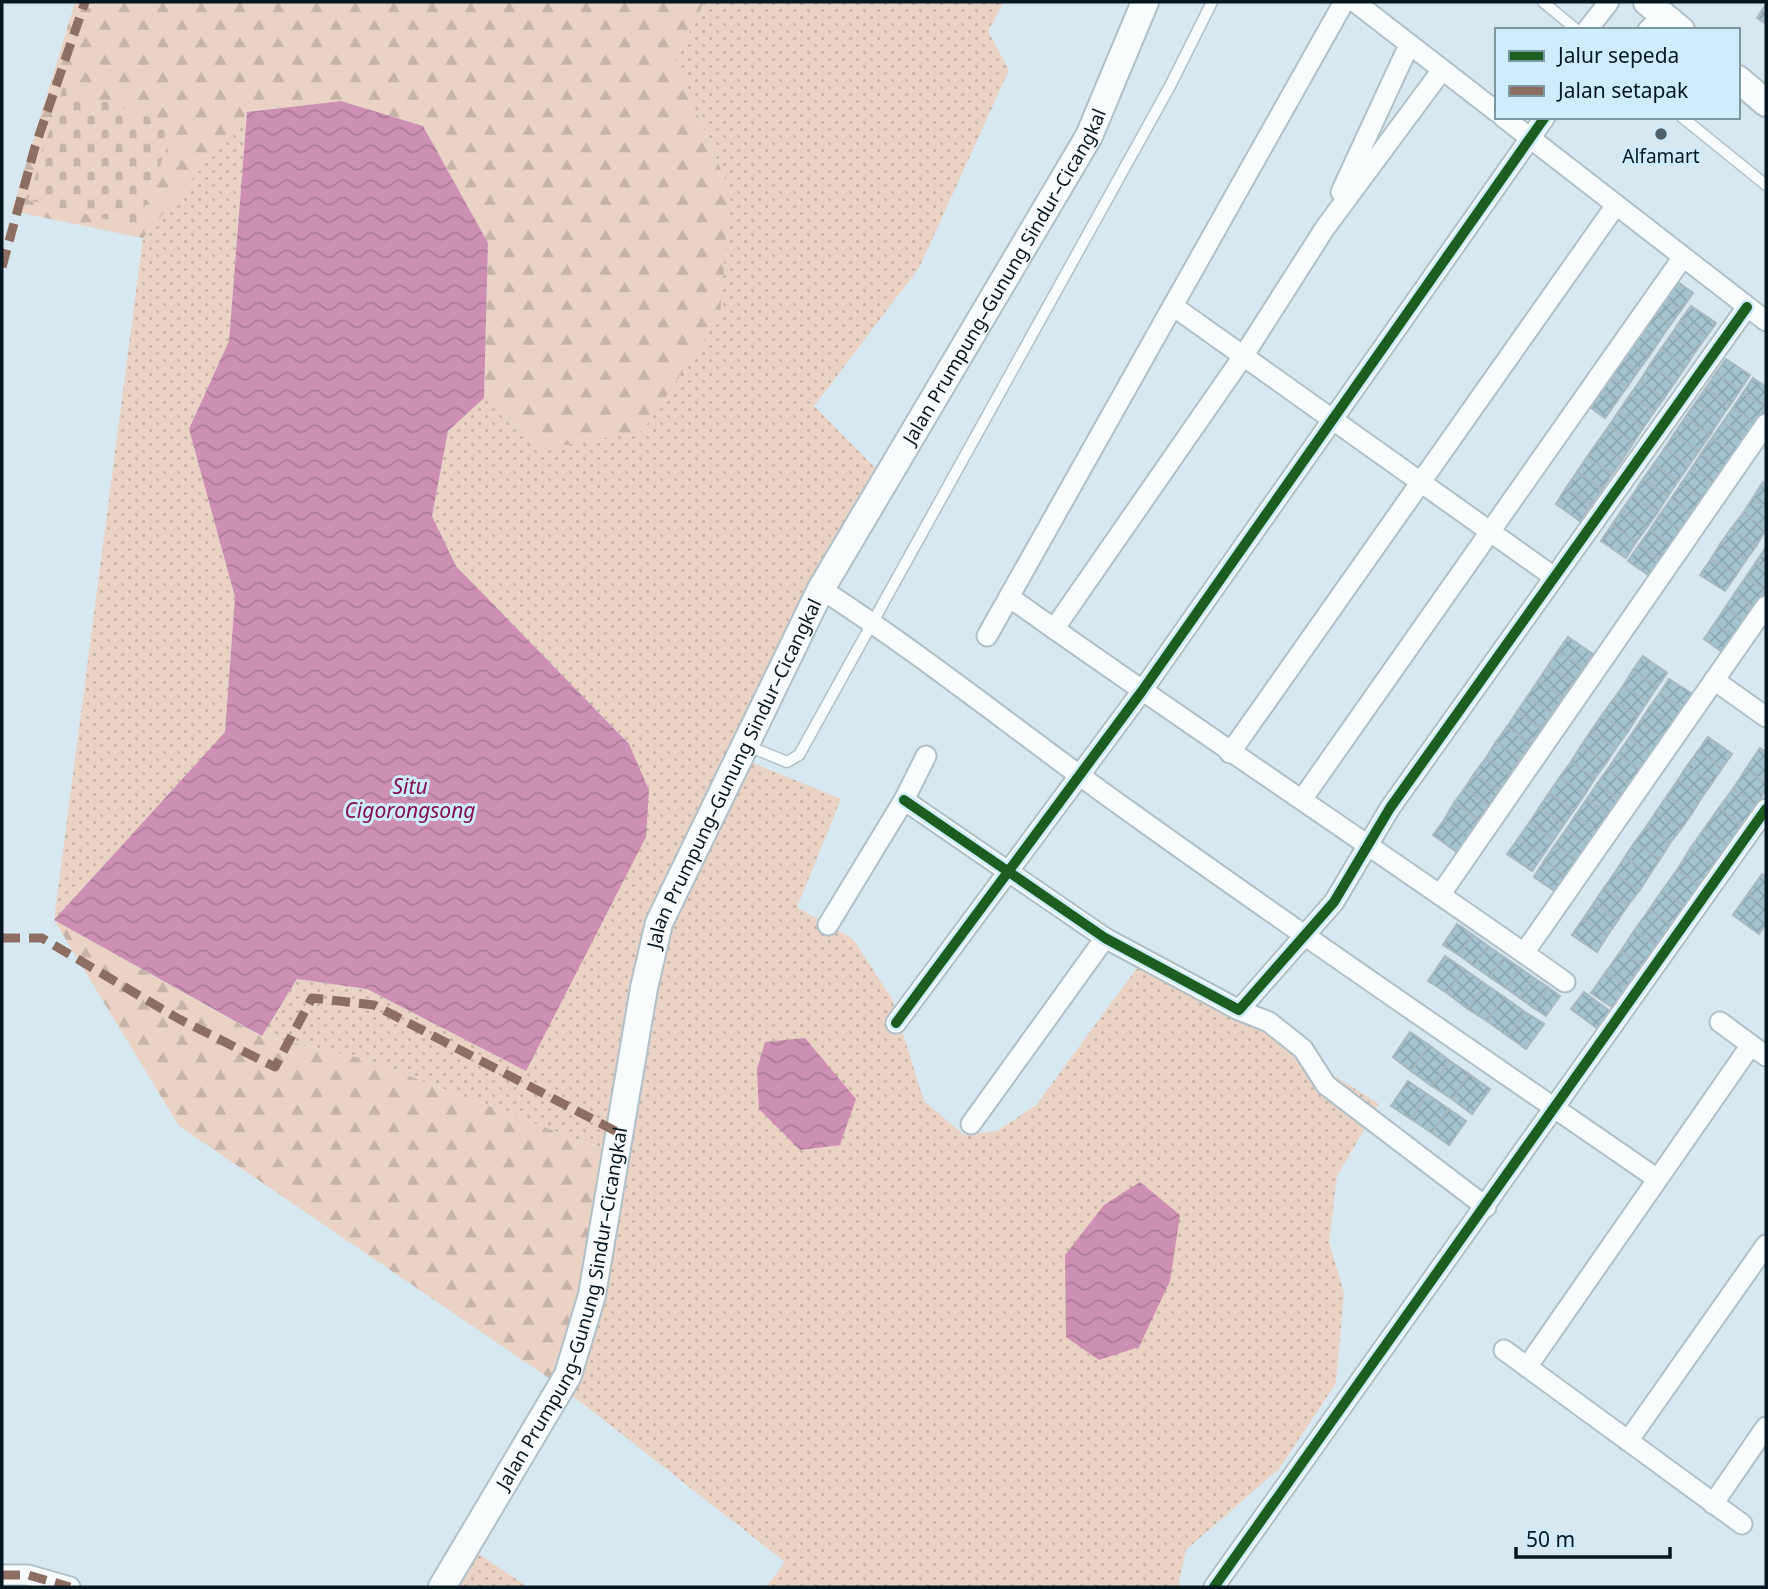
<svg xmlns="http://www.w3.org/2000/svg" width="1768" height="1589" viewBox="0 0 1768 1589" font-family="'Noto Sans',sans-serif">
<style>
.grass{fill:url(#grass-dots)}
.forest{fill:url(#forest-firs)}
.cemetery{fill:url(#cemetery-stones)}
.water{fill:url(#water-waves)}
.building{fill:url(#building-cross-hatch);stroke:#a8b8c0;stroke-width:2}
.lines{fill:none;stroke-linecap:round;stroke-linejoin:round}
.service-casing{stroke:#afc0c8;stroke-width:13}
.minor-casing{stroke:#afc0c8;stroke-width:23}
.secondary-casing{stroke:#afc0c8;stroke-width:30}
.service{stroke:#f9fcfd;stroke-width:10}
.minor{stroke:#f9fcfd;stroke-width:19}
.secondary{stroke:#f9fcfd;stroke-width:26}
.quiet{stroke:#8d6e63;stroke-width:9;stroke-dasharray:18 9;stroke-linecap:butt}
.cycleway-casing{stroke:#ceecfb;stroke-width:15}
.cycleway{stroke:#1b5e20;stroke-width:10}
.poi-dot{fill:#4e6069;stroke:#ceecfb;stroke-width:2.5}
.labels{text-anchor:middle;stroke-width:6;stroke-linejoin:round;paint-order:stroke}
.poi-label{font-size:19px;fill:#041720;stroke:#ceecfb}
.street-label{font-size:19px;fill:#041720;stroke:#ceecfb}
.water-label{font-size:21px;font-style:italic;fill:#840e56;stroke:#ceecfb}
</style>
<defs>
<pattern id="grass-dots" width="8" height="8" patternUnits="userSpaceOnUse" patternTransform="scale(1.75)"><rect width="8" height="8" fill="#ead2c4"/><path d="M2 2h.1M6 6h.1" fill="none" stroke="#c7b4a8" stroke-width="1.8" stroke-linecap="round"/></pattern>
<pattern id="forest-firs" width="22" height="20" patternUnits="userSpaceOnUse" patternTransform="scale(1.75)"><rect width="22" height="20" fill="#ead2c4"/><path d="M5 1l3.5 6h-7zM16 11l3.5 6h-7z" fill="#c7b4a8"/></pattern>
<pattern id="cemetery-stones" width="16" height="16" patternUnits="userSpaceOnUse" patternTransform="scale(1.75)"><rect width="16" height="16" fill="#ead2c4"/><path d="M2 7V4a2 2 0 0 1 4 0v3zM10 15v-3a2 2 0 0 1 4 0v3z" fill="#c7b4a8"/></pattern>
<pattern id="water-waves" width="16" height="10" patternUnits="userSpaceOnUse" patternTransform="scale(1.75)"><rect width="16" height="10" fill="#cd90b2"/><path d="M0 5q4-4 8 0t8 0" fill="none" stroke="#ae7b99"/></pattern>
<pattern id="building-cross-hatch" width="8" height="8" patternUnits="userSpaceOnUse" patternTransform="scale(1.75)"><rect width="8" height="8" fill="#a3c3d1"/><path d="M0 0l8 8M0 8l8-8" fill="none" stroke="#8ba7b3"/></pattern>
</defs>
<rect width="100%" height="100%" fill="#d8e8f0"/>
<g class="grass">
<polygon points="704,2 1004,2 988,31 1009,70 919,268 814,406 884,477 731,754 841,799 797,907 853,939 892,999 924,1101 964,1135 997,1131 1036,1105 1146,956 1379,1104 1337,1176 1329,1242 1344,1293 1336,1383 1279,1469 1186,1550 1178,1587 766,1587 785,1562 559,1385 610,1152 364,1059 262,1036 297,979 367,989 526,1071 629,744 456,566 432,516 448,431 484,398 543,449 730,191 675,61"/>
<polygon points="247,112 229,341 189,429 235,597 225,732 54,920 143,238"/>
<polygon points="465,1545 528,1587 440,1587"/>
</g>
<g class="forest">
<polygon points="75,2 704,2 675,61 730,191 720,316 643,431 543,449 484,398 488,243 423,126 341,101 248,112 143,238 12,211"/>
<polygon points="54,920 261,1036 364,1059 610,1152 559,1385 179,1126"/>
</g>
<polygon class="cemetery" points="63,87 175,126 137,227 28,200"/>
<g class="water">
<polygon points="341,101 423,126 488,243 484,398 448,431 432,516 456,566 629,744 649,790 646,837 526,1071 367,989 297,979 262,1036 54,920 225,732 235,597 189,429 229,341 247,112"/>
<polygon points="805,1038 856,1099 840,1145 800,1150 759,1109 757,1069 765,1042"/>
<polygon points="1140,1182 1180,1215 1170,1281 1139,1347 1099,1360 1066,1337 1065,1255 1104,1205"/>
</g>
<g class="building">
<polygon points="1766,4 1766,24 1757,18"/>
<polygon points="1678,282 1693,293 1681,310 1666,299"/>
<polygon points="1666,299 1681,310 1670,325 1655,314"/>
<polygon points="1691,306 1716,323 1706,337 1681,320"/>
<polygon points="1655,314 1670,325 1659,341 1644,330"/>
<polygon points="1681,320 1706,337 1695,352 1671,335"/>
<polygon points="1644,330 1659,341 1649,356 1633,345"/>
<polygon points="1671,335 1695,352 1686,366 1661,349"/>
<polygon points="1633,345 1649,356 1638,371 1623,360"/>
<polygon points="1661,349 1686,366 1675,382 1650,365"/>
<polygon points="1726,359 1750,375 1740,390 1716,373"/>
<polygon points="1623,360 1638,371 1627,387 1612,376"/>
<polygon points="1650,365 1675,382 1664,398 1640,381"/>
<polygon points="1716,373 1740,390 1730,405 1706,388"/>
<polygon points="1612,376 1627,387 1617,401 1602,391"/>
<polygon points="1753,378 1766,387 1766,408 1743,393"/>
<polygon points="1640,381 1664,398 1654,412 1630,395"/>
<polygon points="1706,388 1730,405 1720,419 1696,402"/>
<polygon points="1602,391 1617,401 1605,418 1590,407"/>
<polygon points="1743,393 1766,408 1757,425 1733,408"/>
<polygon points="1630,395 1654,412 1643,428 1619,411"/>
<polygon points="1696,402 1720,419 1710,435 1685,418"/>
<polygon points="1733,408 1757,425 1748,439 1723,422"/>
<polygon points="1619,411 1643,428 1633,443 1609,426"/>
<polygon points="1685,418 1710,435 1699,451 1674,434"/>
<polygon points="1723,422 1748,439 1737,455 1712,438"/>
<polygon points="1609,426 1633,443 1622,460 1597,443"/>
<polygon points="1674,434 1699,451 1689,465 1665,448"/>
<polygon points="1712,438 1737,455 1726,471 1701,454"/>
<polygon points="1597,443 1622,460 1612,474 1587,457"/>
<polygon points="1665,448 1689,465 1678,481 1654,464"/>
<polygon points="1701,454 1726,471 1716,485 1692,468"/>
<polygon points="1587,457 1612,474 1602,489 1577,472"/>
<polygon points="1654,464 1678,481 1668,496 1643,479"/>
<polygon points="1692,468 1716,485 1705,501 1681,484"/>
<polygon points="1577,472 1602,489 1591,505 1566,488"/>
<polygon points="1643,479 1668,496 1657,513 1632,496"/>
<polygon points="1763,482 1766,484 1766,507 1753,498"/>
<polygon points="1681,484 1705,501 1695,516 1671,499"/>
<polygon points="1566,488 1591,505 1580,521 1556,504"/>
<polygon points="1632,496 1657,513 1647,527 1622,510"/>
<polygon points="1753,498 1766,507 1766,529 1743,513"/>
<polygon points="1671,499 1695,516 1684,532 1659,516"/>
<polygon points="1622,510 1647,527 1636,542 1612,525"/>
<polygon points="1743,513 1766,529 1756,546 1731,529"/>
<polygon points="1659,516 1684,532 1674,547 1650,530"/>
<polygon points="1612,525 1636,542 1626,558 1601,541"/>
<polygon points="1731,529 1756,546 1746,560 1721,543"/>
<polygon points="1650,530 1674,547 1664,562 1639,545"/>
<polygon points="1721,543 1746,560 1736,575 1711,559"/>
<polygon points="1639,545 1664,562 1653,578 1628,561"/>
<polygon points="1766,547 1766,569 1756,562"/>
<polygon points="1711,559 1736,575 1725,591 1700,575"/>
<polygon points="1756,562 1766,569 1766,591 1746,577"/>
<polygon points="1746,577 1766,591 1766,600 1759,611 1735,593"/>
<polygon points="1735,593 1759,611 1749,625 1725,608"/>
<polygon points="1725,608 1749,625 1739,640 1715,623"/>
<polygon points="1715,623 1739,640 1728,656 1704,639"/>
<polygon points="1568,637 1593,654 1583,668 1558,651"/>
<polygon points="1558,651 1583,668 1573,683 1548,666"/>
<polygon points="1643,656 1667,673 1657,687 1633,670"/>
<polygon points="1548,666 1573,683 1563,697 1538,681"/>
<polygon points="1633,670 1657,687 1647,702 1623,686"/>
<polygon points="1669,679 1694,695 1684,710 1660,693"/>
<polygon points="1538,681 1563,697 1552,713 1527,697"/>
<polygon points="1623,686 1647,702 1637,717 1613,700"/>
<polygon points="1660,693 1684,710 1674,725 1649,708"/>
<polygon points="1527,697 1552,713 1541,729 1517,712"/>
<polygon points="1613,700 1637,717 1627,733 1602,715"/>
<polygon points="1649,708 1674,725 1664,739 1640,722"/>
<polygon points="1517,712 1541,729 1531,744 1507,727"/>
<polygon points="1602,715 1627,733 1616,748 1591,731"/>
<polygon points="1640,722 1664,739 1653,755 1629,738"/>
<polygon points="1507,727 1531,744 1520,759 1496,742"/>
<polygon points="1591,731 1616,748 1606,763 1581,746"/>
<polygon points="1708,737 1732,754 1722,768 1698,751"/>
<polygon points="1629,738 1653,755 1642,771 1618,754"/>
<polygon points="1496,742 1520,759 1510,774 1486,758"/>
<polygon points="1581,746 1606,763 1595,778 1571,762"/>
<polygon points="1760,748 1766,752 1766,784 1746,769"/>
<polygon points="1698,751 1722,768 1712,783 1687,766"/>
<polygon points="1618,754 1642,771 1632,786 1608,769"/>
<polygon points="1486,758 1510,774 1499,791 1474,774"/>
<polygon points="1571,762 1595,778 1585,794 1560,777"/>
<polygon points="1687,766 1712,783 1702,797 1678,780"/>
<polygon points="1608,769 1632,786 1622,801 1597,784"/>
<polygon points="1746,769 1766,784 1766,790 1756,805 1733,789"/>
<polygon points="1474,774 1499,791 1489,805 1465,788"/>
<polygon points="1560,777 1585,794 1574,810 1549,793"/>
<polygon points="1678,780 1702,797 1692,813 1667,796"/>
<polygon points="1597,784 1622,801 1611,816 1587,799"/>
<polygon points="1465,788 1489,805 1479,820 1454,803"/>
<polygon points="1733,789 1756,805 1742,825 1719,808"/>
<polygon points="1549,793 1574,810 1564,824 1539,808"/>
<polygon points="1667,796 1692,813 1681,829 1656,812"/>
<polygon points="1587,799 1611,816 1600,833 1575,816"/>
<polygon points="1454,803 1479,820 1468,836 1444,820"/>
<polygon points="1539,808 1564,824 1554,839 1529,823"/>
<polygon points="1719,808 1742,825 1728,845 1704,829"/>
<polygon points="1656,812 1681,829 1670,843 1646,827"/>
<polygon points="1575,816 1600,833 1590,847 1566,830"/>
<polygon points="1444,820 1468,836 1457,852 1433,835"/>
<polygon points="1529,823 1554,839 1543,855 1518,839"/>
<polygon points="1646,827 1670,843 1660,859 1635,842"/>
<polygon points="1704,829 1728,845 1714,866 1690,849"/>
<polygon points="1566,830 1590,847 1580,862 1555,845"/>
<polygon points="1518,839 1543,855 1532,871 1507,854"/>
<polygon points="1635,842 1660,859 1650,874 1625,857"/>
<polygon points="1555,845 1580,862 1569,878 1544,861"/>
<polygon points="1690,849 1714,866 1700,886 1677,870"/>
<polygon points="1625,857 1650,874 1639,891 1614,874"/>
<polygon points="1544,861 1569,878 1559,894 1534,877"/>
<polygon points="1677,870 1700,886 1685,907 1662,891"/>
<polygon points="1614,874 1639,891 1628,905 1604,888"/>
<polygon points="1762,874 1766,876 1766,907 1748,894"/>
<polygon points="1604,888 1628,905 1618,920 1594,903"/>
<polygon points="1662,891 1685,907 1672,926 1649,910"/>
<polygon points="1748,894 1766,907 1766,923 1759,934 1733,915"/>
<polygon points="1594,903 1618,920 1607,936 1583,919"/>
<polygon points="1649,910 1672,926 1658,947 1634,931"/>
<polygon points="1583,919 1607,936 1597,952 1572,935"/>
<polygon points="1457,924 1473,935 1459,955 1443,945"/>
<polygon points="1634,931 1658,947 1644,967 1621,951"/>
<polygon points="1473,935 1488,946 1474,966 1459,955"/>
<polygon points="1488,946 1504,957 1490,977 1474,966"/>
<polygon points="1621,951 1644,967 1629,988 1606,972"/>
<polygon points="1445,956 1464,969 1447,993 1428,981"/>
<polygon points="1504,957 1520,968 1506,988 1490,977"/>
<polygon points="1520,968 1534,978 1520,998 1506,988"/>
<polygon points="1464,969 1485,984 1468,1009 1447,993"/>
<polygon points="1606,972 1629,988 1615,1009 1591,993"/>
<polygon points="1534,978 1549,988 1534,1008 1520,998"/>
<polygon points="1485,984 1504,997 1487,1021 1468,1009"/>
<polygon points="1549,988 1560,996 1546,1016 1534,1008"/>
<polygon points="1584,992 1611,1012 1598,1029 1571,1009"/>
<polygon points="1504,997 1525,1012 1508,1036 1487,1021"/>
<polygon points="1525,1012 1544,1024 1526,1049 1508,1036"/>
<polygon points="1410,1032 1429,1045 1411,1071 1393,1057"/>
<polygon points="1429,1045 1450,1061 1432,1086 1411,1071"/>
<polygon points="1450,1061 1469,1074 1452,1099 1432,1086"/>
<polygon points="1469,1074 1490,1089 1472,1114 1452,1099"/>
<polygon points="1408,1081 1427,1094 1411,1119 1391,1106"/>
<polygon points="1427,1094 1449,1109 1432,1133 1411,1119"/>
<polygon points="1449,1109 1466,1121 1449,1145 1432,1133"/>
</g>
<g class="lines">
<g class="service-casing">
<g id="service">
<polyline points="1543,2 1577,30"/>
<polyline points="1682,117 1766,185"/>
<polyline points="748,746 787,762 799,755 1170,86 1212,2"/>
</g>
</g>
<g class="minor-casing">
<g id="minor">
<polyline points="1355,2 1497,112"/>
<polyline points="1587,30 1609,2"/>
<polyline points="1648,30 1664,15"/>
<polyline points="1503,117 1766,321"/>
<polyline points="1341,192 1409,45"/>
<polyline points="1173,306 1554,577"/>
<path d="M821 589C928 658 1027 739 1130 812 1304 937 1481 1057 1656 1178"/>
<path d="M1009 597C1193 728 1381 852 1565 982"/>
<polyline points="1054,629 1244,355 1325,228 1442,70"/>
<polyline points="987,636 1344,2"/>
<polyline points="1714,680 1766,717"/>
<polyline points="1230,753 1616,205"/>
<polyline points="1303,798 1683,257"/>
<polyline points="904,800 1105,938 1239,1010 1334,902 1390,808 1747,307"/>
<polyline points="1440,895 1766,424"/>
<polyline points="828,925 904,800 926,756"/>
<polyline points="1524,953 1766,606"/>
<polyline points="1239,1010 1269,1022 1303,1049 1326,1085 1486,1207"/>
<polyline points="1720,1022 1766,1056"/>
<polyline points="896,1023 1142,691 1545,117"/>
<polyline points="971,1124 1105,938"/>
<polyline points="1504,1350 1742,1524"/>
<polyline points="1527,1367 1751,1045"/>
<polyline points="1628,1441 1766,1245"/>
<polyline points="1713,1504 1766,1427"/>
<polyline points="2,1575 28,1575 70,1587"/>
<polyline points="1214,1587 1766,809"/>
</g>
</g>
<g class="secondary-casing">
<g id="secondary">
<polyline points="1647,2 1681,30"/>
<polyline points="1738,79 1766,103"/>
<path id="s1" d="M442 1587 568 1375 592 1295 644 988 659 923 821 589 1089 136 1145 2"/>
</g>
</g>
<use href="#service" class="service"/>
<use href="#minor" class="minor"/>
<use href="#secondary" class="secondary"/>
<g class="quiet">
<polyline points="2,267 35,147 85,2"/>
<polyline points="2,938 42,938 179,1019 275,1067 312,998 374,1005 619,1133"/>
<polyline points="2,1575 28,1575 70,1587"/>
</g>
<g class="cycleway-casing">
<g id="cycleway">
<polyline points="904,800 1105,938 1239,1010 1334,902 1390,808 1747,307"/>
<polyline points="896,1023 1142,691 1545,117"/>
<polyline points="1214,1587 1766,809"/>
</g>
</g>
<use href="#cycleway" class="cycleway"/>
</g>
<circle class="poi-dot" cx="1661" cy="134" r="7"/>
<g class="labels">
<g class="poi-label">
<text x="1661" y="163">Alfamart</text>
</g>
<g class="street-label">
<text dy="7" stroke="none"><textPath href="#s1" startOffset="1442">Jalan Prumpung–Gunung Sindur–Cicangkal</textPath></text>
<text dy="7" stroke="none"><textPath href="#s1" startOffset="875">Jalan Prumpung–Gunung Sindur–Cicangkal</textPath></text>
<text dy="7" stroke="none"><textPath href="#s1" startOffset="308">Jalan Prumpung–Gunung Sindur–Cicangkal</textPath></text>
</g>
<g class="water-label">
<text x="410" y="794">Situ<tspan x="410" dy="24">Cigorongsong</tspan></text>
</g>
</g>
<rect width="1768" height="1589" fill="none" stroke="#041720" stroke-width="7"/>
<rect x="1495" y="28" width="245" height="91" fill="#ceecfb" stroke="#7d97a3" stroke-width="2"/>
<rect x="1509" y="51" width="35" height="10" fill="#1b5e20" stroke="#7d97a3" stroke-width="2"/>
<text x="1558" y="63" font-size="21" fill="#041720">Jalur sepeda</text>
<rect x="1509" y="86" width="35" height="10" fill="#8d6e63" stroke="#7d97a3" stroke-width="2"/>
<text x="1558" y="98" font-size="21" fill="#041720">Jalan setapak</text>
<path d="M1516 1547v10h154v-10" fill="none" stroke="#041720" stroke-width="3.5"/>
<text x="1526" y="1547" font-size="21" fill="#041720" stroke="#ceecfb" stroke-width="5" paint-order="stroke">50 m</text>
</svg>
